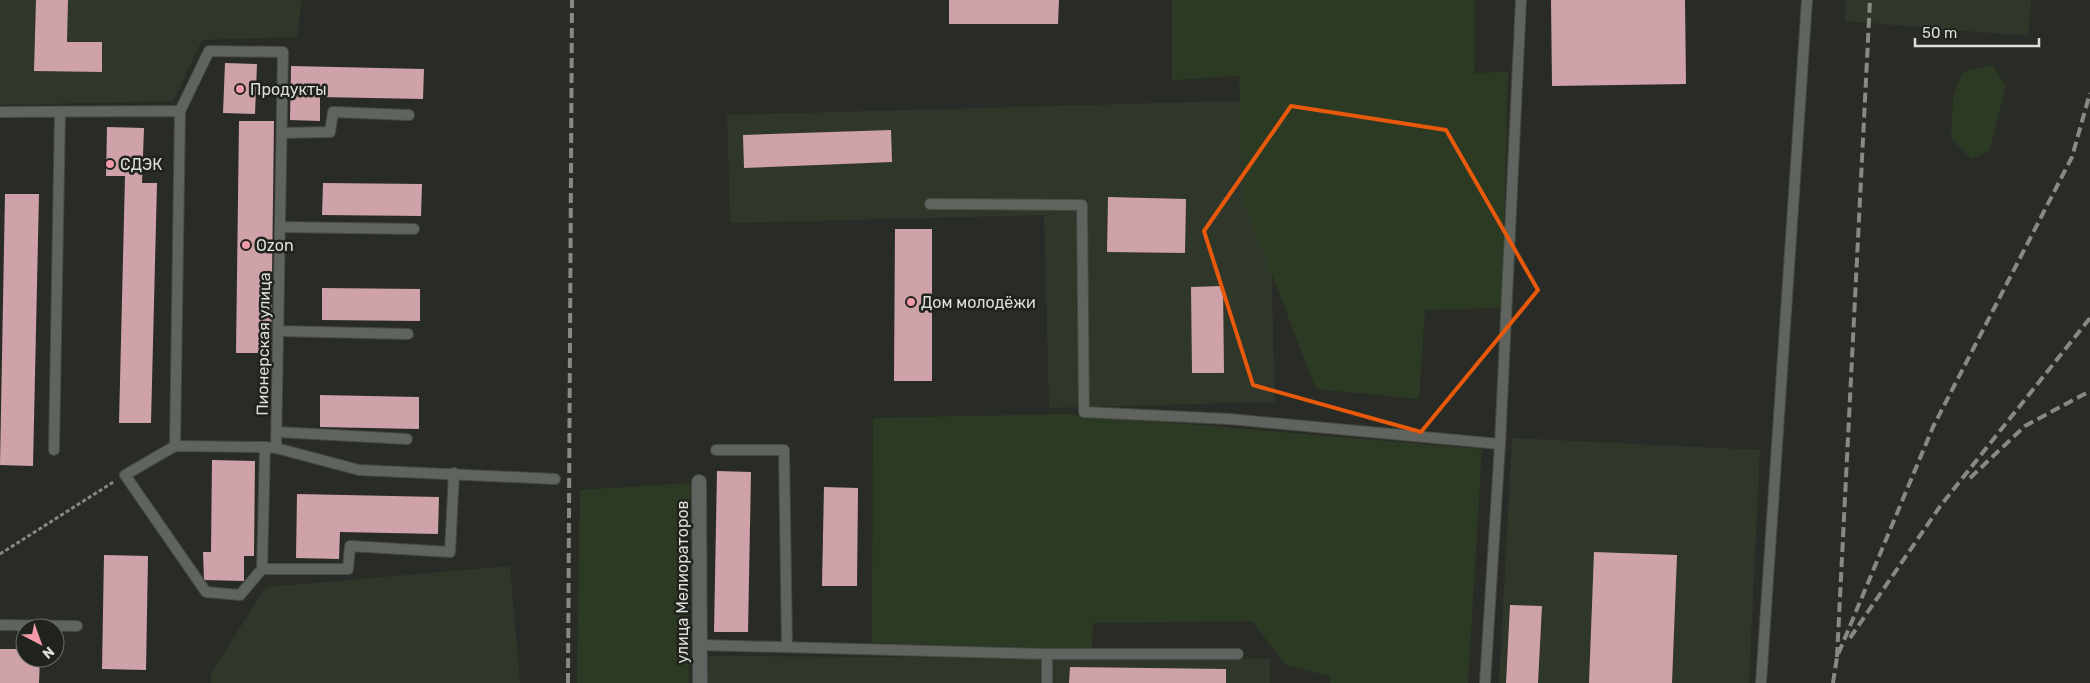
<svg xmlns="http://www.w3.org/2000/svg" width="2090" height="683" viewBox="0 0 2090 683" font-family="Rubik,sans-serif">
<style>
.built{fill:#2f362a}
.green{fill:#2d3a23}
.building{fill:#cfa1a8}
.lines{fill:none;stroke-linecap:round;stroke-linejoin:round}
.service-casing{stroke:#464944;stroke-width:12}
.minor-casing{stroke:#464944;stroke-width:16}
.path{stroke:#868883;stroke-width:3;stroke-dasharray:4 2.5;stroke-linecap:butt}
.service{stroke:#60645e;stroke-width:10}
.minor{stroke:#60645e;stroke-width:14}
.rail{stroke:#878984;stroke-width:4;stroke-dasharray:10 5;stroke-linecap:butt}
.marked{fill:none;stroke:#e8590c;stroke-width:4;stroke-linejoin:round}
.poi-dot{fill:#f39aa9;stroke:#1f221d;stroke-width:2}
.labels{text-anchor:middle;stroke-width:5;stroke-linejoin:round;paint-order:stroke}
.poi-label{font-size:16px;fill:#dddfdb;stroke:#1f221d;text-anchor:start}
.street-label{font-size:16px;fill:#dddfdb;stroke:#1f221d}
</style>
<rect width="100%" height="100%" fill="#292c26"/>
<g class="built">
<polygon points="0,0 302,0 297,37 202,40 173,101 0,105"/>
<polygon points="1846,0 2031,0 2028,36 1845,21"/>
<polygon points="1267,100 1275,402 1049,408 1044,215 730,223 727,115"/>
<polygon points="1512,438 1760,450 1749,683 1499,683"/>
<polygon points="510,566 520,683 211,683 211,673 266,587"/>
<polygon points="701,656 1270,659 1270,683 700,683"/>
</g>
<g class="green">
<polygon points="1172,0 1475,0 1474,73 1508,72 1502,308 1425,310 1419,399 1316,389 1243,200 1239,76 1172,80"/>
<polygon points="1992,65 2006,86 1989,151 1972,159 1951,138 1953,97 1963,72"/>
<polygon points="1066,414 1482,449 1468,683 1330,683 1330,676 1286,665 1252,621 1093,623 1092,649 872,643 873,418"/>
<polygon points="690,483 689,683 577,683 580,490"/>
</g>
<g class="building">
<polygon points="36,0 68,0 67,42 102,42 102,72 34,71"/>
<polygon points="949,0 1059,0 1058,24 949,24"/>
<polygon points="1551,0 1685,0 1686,84 1552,86"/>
<polygon points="225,63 257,64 255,114 223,113"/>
<polygon points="291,66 424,69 423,99 320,97 320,121 290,120"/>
<polygon points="239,121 274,121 271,353 236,353"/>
<polygon points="107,127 144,128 142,183 157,183 151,423 119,423 125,176 106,176"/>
<polygon points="891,130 892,162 744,168 743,135"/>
<polygon points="323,183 422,184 421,216 322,215"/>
<polygon points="5,194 39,194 33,466 0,465"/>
<polygon points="1108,197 1186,199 1185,253 1107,252"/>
<polygon points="895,229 932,229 932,381 894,381"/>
<polygon points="1223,286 1224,373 1192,373 1191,287"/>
<polygon points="322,288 420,289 420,321 322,320"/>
<polygon points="320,395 419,397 419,429 320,427"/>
<polygon points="212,460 255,461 254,556 244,556 244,581 204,580 203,552 211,552"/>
<polygon points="717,471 751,472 748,632 714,632"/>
<polygon points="824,487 858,488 857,586 822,586"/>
<polygon points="297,494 439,497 438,534 340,532 339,559 296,558"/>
<polygon points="1594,552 1677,555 1672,683 1589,683"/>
<polygon points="104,555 148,556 146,670 102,669"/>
<polygon points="1510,605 1542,606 1538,683 1506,683"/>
<polygon points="0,649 25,649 25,658 40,658 39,683 0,683"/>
<polygon points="1070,667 1226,669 1226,683 1069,683"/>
</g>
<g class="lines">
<g class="service-casing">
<g id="service">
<polyline points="180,111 209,51 283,52 276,448"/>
<polyline points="0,112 180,111 175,446"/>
<polyline points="282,133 330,132 333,112 409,115"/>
<polyline points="930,204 1082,205 1084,412 1229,419 1500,444"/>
<polyline points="280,227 414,229"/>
<polyline points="278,331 408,334"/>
<polyline points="277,432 407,439"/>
<polyline points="265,447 262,569 240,595 206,592 125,475 175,446 265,447 276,448 359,470 555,479"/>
<polyline points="54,450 60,112"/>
<polyline points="716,450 784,450 787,646"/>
<polyline points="262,569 348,569 350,546 450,552 454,473"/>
<polyline points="0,625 77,626"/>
<polyline points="701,645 1047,654 1238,654"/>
<polyline points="1047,654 1047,683"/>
<polyline points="1485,683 1500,444 1521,0"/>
<polyline points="1761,683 1807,0"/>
</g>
</g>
<g class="minor-casing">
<polyline id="minor" points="699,482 700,683"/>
</g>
<polyline class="path" points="0,554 115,481"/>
<use href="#service" class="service"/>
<use href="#minor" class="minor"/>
<g class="rail">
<polyline points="1970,478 2025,426 2090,391"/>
<polyline points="1850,638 1941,505 2090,318"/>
<polyline points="1837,657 1870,0"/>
<polyline points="568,683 572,0"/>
<polyline points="1833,683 1837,657 1933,427 2072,157 2090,93"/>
</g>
</g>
<path class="marked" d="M1291 106 1446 130 1538 290 1421 432 1253 385 1204 231Z"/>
<g class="poi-dot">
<circle cx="240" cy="89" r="5"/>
<circle cx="110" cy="164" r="5"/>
<circle cx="246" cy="245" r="5"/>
<circle cx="911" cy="302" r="5"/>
</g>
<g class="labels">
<g class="poi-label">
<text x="250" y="95">Продукты</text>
<text x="120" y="170">СДЭК</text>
<text x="256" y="251">Ozon</text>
<text x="921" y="308">Дом молодёжи</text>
</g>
<g class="street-label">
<text transform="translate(263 344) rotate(-89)" y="6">Пионерская улица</text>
<text transform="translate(682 582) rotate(-90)" y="6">улица Мелиораторов</text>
</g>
</g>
<g transform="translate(40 643) rotate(139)"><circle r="24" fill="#1f221d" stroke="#6b6e69"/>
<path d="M0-4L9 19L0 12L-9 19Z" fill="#f39aa9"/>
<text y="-8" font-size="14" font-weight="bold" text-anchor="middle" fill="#dddfdb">N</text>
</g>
<path d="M1915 38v8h124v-8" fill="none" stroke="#dddfdb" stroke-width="2.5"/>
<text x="1922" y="38" font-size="15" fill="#dddfdb" stroke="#1f221d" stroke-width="4" paint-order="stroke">50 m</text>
</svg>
